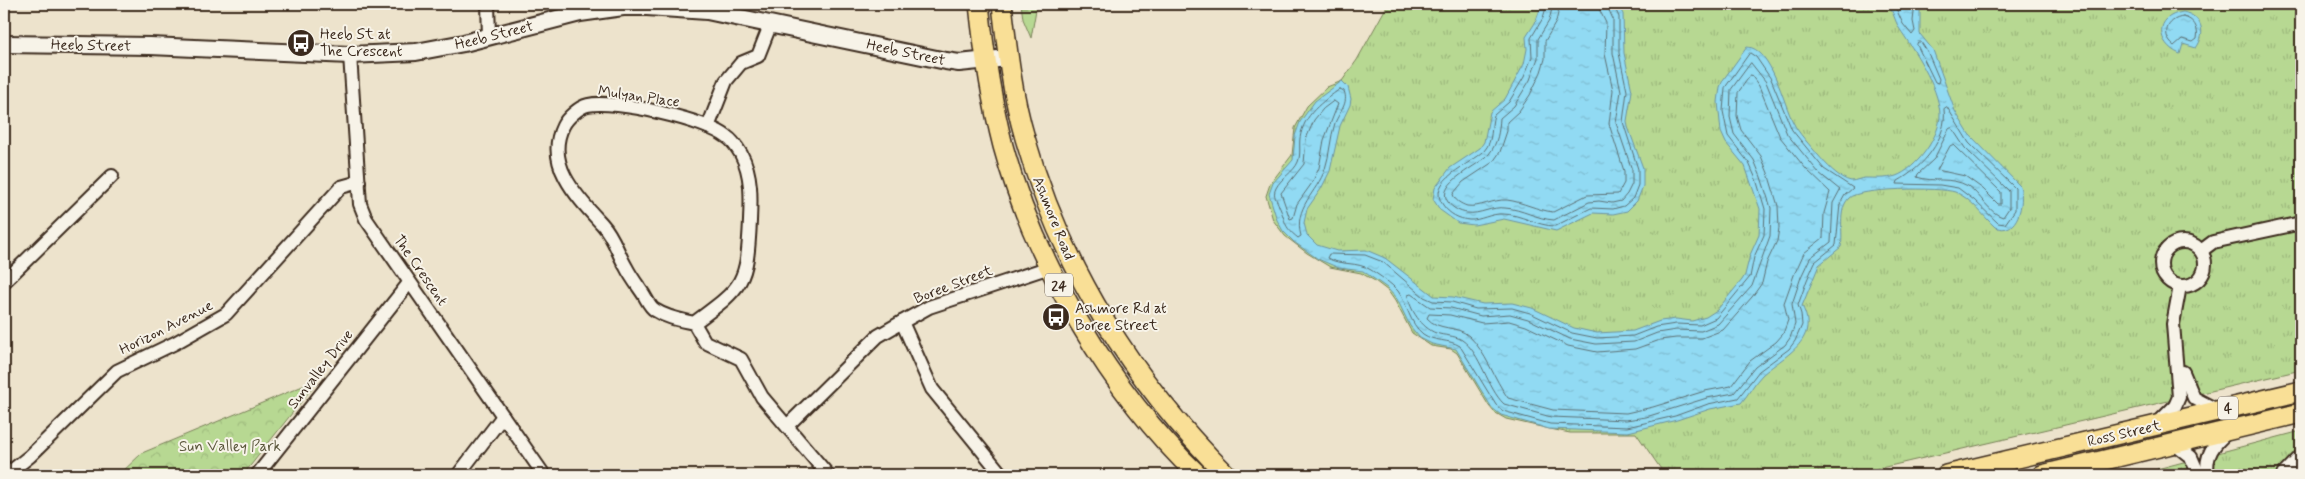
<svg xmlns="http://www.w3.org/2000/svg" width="2305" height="479" viewBox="0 0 2305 479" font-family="Mynerve,sans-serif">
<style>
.grass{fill:url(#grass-tufts);stroke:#798158}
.forest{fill:url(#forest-firs);stroke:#798158}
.park{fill:url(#park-crowns);stroke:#798158}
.water{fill:url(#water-ripples);stroke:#6f949e}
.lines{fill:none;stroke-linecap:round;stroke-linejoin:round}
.shore{stroke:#5d7073;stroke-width:1}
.street-casing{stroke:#3b2a1e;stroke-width:16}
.secondary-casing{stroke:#3b2a1e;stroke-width:20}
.primary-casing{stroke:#3b2a1e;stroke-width:22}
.street{stroke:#f7f3e8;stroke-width:12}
.secondary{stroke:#f7f3e8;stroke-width:16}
.primary{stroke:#f9df96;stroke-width:19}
.labels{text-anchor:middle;stroke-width:4;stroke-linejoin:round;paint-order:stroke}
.shield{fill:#f7f3e8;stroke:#73665b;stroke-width:1}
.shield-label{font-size:14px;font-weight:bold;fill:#3b2a1e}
.poi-label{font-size:15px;fill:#3b2a1e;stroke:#f7f3e8;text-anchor:start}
.street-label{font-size:15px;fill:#3b2a1e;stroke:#f7f3e8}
.park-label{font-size:15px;fill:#5a563b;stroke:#f7f3e8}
</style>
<defs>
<pattern id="grass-tufts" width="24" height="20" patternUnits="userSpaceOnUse" patternTransform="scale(1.25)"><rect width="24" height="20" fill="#b7d892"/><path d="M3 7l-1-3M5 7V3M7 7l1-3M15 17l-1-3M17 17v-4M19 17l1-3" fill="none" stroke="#9eba7d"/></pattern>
<pattern id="forest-firs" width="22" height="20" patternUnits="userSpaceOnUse" patternTransform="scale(1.25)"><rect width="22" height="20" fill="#b7d892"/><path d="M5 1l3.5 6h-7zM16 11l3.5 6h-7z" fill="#9eba7d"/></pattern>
<pattern id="park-crowns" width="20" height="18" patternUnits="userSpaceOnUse" patternTransform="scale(1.25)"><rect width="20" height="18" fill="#b7d892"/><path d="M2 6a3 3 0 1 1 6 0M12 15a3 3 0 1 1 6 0" fill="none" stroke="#9eba7d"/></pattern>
<pattern id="water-ripples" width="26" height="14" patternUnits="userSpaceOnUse" patternTransform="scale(1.25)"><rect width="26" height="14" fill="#91daf3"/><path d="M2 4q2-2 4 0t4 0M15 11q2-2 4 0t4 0" fill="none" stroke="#7ebbd0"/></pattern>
</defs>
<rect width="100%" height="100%" fill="#ede3cc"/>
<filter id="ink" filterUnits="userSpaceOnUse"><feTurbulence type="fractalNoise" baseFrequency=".02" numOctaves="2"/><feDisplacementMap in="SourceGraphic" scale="10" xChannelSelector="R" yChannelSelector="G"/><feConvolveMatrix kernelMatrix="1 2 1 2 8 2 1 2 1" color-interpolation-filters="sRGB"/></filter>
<g filter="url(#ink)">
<g class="grass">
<polygon points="1388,4 2301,4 2301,370 1851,475 1665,475 1636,433 1570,433 1550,429 1506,419 1494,412 1489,406 1457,353 1451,349 1431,346 1412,333 1395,301 1388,291 1375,281 1361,273 1330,267 1307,253 1285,236 1273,220 1266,196 1270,184 1292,155 1295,128 1307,106 1327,87 1342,81 1357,60"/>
<polygon points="2301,431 2301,475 2159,475 2157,469"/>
</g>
<polygon class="forest" points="1021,4 1037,4 1031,38 1023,19"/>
<polygon class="park" points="310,383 312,388 243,475 119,475 142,453"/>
<g class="water">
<polygon points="1542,4 1617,4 1623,14 1624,53 1632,91 1627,121 1628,127 1643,168 1643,186 1637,201 1627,211 1613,214 1593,213 1556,231 1504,219 1474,225 1458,223 1440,210 1433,199 1435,188 1450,168 1480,148 1484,142 1490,112 1505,99 1524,64 1527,49 1526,37 1535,23"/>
<path d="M1888 4H1920V34L1933 50 1955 111 1969 134 2020 186C2025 202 2018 237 1995 227 1983 216 1971 198 1955 192 1940 187 1858 188 1849 198 1837 210 1844 233 1841 247L1819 265 1802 306C1821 341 1783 356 1762 375 1754 383 1749 394 1741 403L1710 409 1677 420 1628 432 1549 429 1501 415 1492 408 1456 349 1432 344 1420 338 1410 326 1397 299 1387 288 1363 271 1339 268 1318 259 1294 242 1283 231 1277 220 1269 194 1273 183 1293 160 1295 136 1300 122 1315 101 1342 81 1348 87 1351 99 1350 105 1340 126 1330 171 1321 189 1307 209 1304 223 1307 235 1317 245 1337 251 1366 250 1385 258 1434 296 1453 297 1483 304 1512 303 1532 308 1574 328 1597 333 1633 331 1660 321 1676 319 1692 321 1706 317 1717 310 1742 280 1745 275 1750 255 1759 235 1760 209 1745 166 1726 143 1721 132 1718 102 1720 87 1723 80 1747 47C1771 47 1784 105 1793 122 1798 133 1810 145 1818 155 1825 163 1839 179 1851 181 1855 181 1861 178 1865 178 1875 178 1886 179 1896 176 1916 169 1941 136 1940 113 1938 86 1914 50 1899 28 1895 21 1893 11 1888 4Z"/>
<path d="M2183 12C2202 16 2207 33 2196 48L2183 44 2180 54C2156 44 2154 16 2183 12Z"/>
</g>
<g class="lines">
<g class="shore">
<path d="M1547 4 1543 18 1531 38 1532 57 1524 77 1509 102 1494 115C1490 127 1494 140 1484 151 1472 164 1425 180 1443 205 1449 214 1459 219 1469 220 1480 221 1491 213 1503 214 1521 214 1537 226 1555 226L1591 208 1613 209 1624 206 1633 198 1638 185V169L1623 122 1627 91 1619 53V17L1613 4"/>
<path d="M1553 4 1549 21 1538 39V58L1530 80 1514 106 1500 118C1499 131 1498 143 1489 154 1481 165 1434 183 1448 202 1452 208 1460 212 1467 213 1480 215 1492 206 1505 208 1522 209 1537 219 1554 220L1589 202 1599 201 1612 203 1621 201 1627 194 1632 184V170L1616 123 1621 91 1613 53V19L1606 4"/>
<path d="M1560 4 1556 22 1545 41V59L1541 72 1530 95 1519 111 1507 122V131L1500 152 1493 162 1463 182 1453 194C1454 200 1461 204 1467 206 1480 208 1493 199 1507 200 1523 202 1537 210 1553 212L1587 195 1618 194 1624 183V171L1609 124 1613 90 1605 54 1606 23 1600 11 1599 4"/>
<polyline points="1894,4 1903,24 1912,35 1915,31 1913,21 1915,4"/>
<path d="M2183 17C2194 19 2199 28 2197 39L2193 42 2182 39 2174 46C2161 36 2166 19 2183 17Z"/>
<polygon points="1918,42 1921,42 1928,53 1939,79 1938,83 1935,82 1917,45"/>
<path d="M1750 53 1756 57 1771 79 1792 130 1824 169 1853 188 1845 195 1840 204 1836 245 1815 262 1807 280 1798 305 1801 314 1802 325 1795 341 1789 349 1759 371 1738 398 1708 404 1675 416 1627 427 1550 424 1503 411 1496 405 1460 346C1449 339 1434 342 1423 334 1409 323 1408 305 1398 291 1391 283 1380 276 1371 270 1357 261 1341 266 1327 258L1329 254 1365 255 1383 262 1424 297 1433 301 1452 302 1476 309 1512 308 1530 313 1572 333 1597 338 1633 336 1656 327 1676 324 1700 325 1716 318 1750 277 1754 257 1764 235 1765 209 1756 179 1749 163 1728 136 1723 111 1725 88Z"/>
<path d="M1751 63 1766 82 1787 134 1819 173 1840 190 1833 203 1831 242 1810 258 1801 277 1792 304 1795 324 1790 338 1785 345 1755 367 1734 393 1707 398 1646 417 1626 420 1551 417 1504 404C1487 388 1481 353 1462 340 1454 335 1444 336 1436 333 1422 328 1409 309 1408 295L1411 294 1430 307 1451 308 1481 316 1510 314 1528 319 1570 339 1596 344 1634 342 1657 333 1676 330 1701 331 1718 324 1752 286 1770 236 1771 208 1761 177 1754 160 1734 134 1730 117 1731 90Z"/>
<path d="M1751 75 1759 86 1780 137 1806 169 1830 192 1824 213 1823 238 1804 253 1794 275 1784 303 1788 320 1783 334 1776 342 1750 361 1731 386 1705 391 1653 407 1626 413 1553 410 1508 398C1494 379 1486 352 1469 336 1457 325 1438 331 1427 318L1429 314 1450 315 1482 323 1509 321 1526 326 1568 346 1597 352 1635 349 1660 340 1676 338H1702L1723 330 1752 297 1762 283 1767 262 1777 241 1779 228 1778 206 1768 173 1761 156 1741 130 1737 116 1738 93Z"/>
<path d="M1340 89 1344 91C1349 103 1340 111 1335 123 1330 138 1330 154 1325 169 1317 193 1293 207 1301 236L1298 238C1282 225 1287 223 1279 206 1277 199 1272 196 1276 188 1281 178 1294 172 1298 162 1301 154 1299 146 1300 138 1304 114 1322 102 1340 89Z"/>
<polygon points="1334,101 1338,104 1324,140 1319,168 1312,183 1297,204 1293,218 1290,219 1281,193 1304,164 1306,139 1314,120 1323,109"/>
<path d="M1947 107 1969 143 2015 188V210L2005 224 1998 223 1974 200 1958 188 1940 185 1897 184 1898 181C1922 168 1948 139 1944 109Z"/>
<path d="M1952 128 1965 148 2009 191V208L2003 217C1990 214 1980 194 1968 186 1950 176 1933 183 1917 177L1918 174 1934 159 1949 129Z"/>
<polygon points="1953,145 2001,192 2001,204 1998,204 1983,189 1965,176 1937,170 1950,146"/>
</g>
<g class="street-casing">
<g id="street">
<polyline points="488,4 489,36"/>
<polyline points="350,55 360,204 366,219 544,475"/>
<polyline points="708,127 726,81 741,63 758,56 771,23"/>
<circle cx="2183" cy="264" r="22"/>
<polyline points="2201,251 2213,242 2301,223"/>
<polyline points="4,282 112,176"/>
<polyline points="902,322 932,389 1002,475"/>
<path d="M694 323C744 286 747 284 750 221 751 199 752 174 741 154 738 149 732 140 727 137 706 120 614 99 588 105 579 107 567 118 563 126 544 164 578 198 602 224 614 237 617 252 626 267 631 277 638 286 644 295 647 300 650 307 655 310 667 318 681 320 694 323L705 342 741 359 762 397 828 475"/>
<polyline points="2183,372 2194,398 2219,411"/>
<polyline points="2157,424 2175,406 2179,397 2173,324 2180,286"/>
<polyline points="787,426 878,336 902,322 929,307 1050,267"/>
<polyline points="2173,443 2191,457 2199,475"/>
<polyline points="4,467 10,472 30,456 117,371 175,343 226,314 341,187 359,182"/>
<polyline points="257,475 409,283"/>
<polyline points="458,475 503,416"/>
<path d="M2208 475C2204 456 2214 443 2229 431"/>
<polyline points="2283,475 2301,456"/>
</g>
</g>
<g class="secondary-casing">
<polyline id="secondary" points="4,44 150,46 350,55 416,52 464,43 580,13 623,7 647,7 707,11 946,61 959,63 1008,58"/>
</g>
<g class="primary-casing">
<g id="primary">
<path d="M979 4C984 52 991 99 1003 146 1034 261 1111 393 1198 475"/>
<path d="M1002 4C1007 49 1012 94 1025 138 1061 266 1133 382 1227 475"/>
<polyline points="1946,475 2301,391"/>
<polyline points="2042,475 2301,413"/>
</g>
</g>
<use href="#street" class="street"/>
<use href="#secondary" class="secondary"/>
<use href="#primary" class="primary"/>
</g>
</g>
<defs>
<g id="bus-disc" transform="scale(1.4375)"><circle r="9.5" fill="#3b2a1e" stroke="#f7f3e8"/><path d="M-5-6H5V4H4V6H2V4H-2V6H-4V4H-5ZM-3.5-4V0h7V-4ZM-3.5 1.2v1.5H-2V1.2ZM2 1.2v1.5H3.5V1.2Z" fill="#fff"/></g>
</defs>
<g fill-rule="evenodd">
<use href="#bus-disc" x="301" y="43"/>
<use href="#bus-disc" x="1056" y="317"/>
</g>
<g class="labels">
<g class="shield">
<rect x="1045" y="273.5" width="28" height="23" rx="4"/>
<rect x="2218" y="396.5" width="20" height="23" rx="4"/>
</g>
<g class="shield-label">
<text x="1059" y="290">24</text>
<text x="2228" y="413">4</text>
</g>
<g class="poi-label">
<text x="320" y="39">Heeb St at<tspan x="320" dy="17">The Crescent</tspan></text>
<text x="1075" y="313">Ashmore Rd at<tspan x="1075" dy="17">Boree Street</tspan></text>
</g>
<g class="street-label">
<text transform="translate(494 35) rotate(-14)" y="5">Heeb Street</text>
<text transform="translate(91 45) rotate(1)" y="5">Heeb Street</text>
<text transform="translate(906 52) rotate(12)" y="5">Heeb Street</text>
<text transform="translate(639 96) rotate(8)" y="5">Mulyan Place</text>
<text transform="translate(1054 218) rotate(68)" y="5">Ashmore Road</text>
<text transform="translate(421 270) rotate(55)" y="5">The Crescent</text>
<text transform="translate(953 284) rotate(-21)" y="5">Boree Street</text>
<text transform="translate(166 327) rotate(-27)" y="5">Horizon Avenue</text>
<text transform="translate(320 369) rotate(-52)" y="5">Sunvalley Drive</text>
<text transform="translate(2124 433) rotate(-13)" y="5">Ross Street</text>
</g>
<g class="park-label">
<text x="230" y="451">Sun Valley Park</text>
</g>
</g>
<rect width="2305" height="479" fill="none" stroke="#f7f3e8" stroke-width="20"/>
<rect x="10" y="10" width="2285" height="459" fill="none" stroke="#3b2a1e" stroke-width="2" filter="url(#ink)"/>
</svg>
